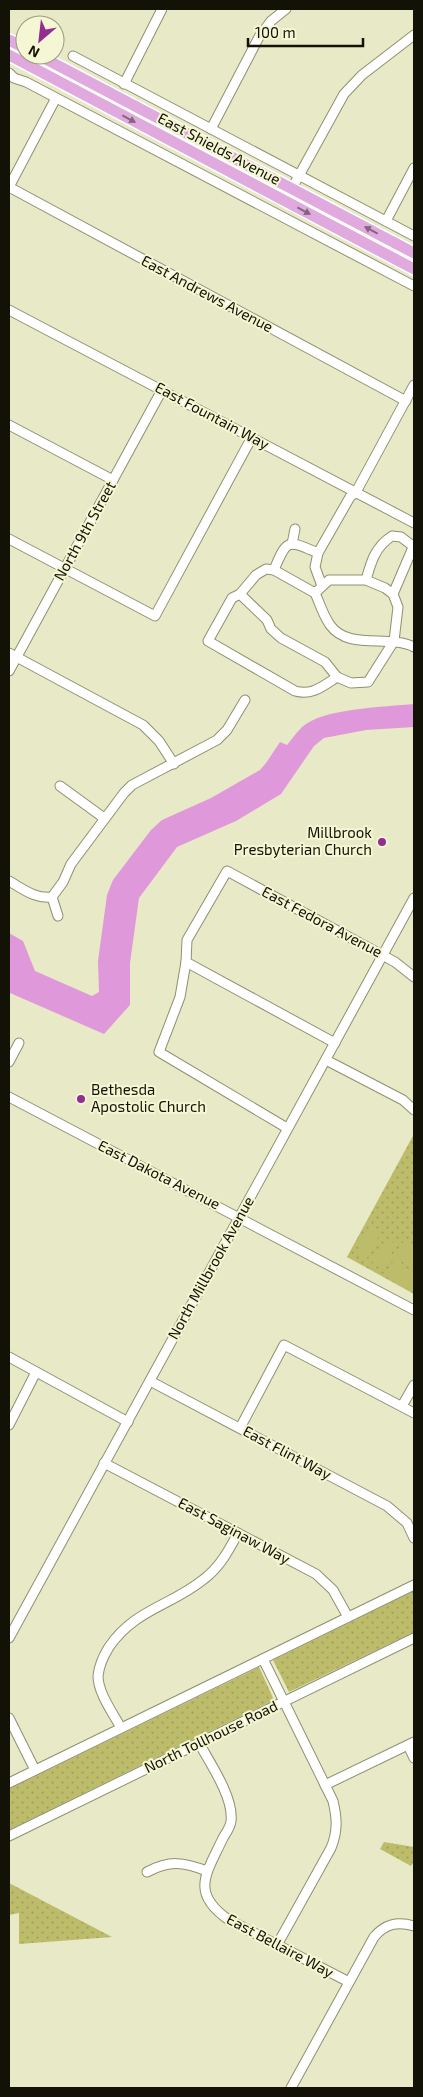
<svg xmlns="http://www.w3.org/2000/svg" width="423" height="2097" viewBox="0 0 423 2097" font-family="'Exo 2',sans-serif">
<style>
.grass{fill:url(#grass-dots)}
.garden{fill:#bcbc6a}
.water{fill:#df99da}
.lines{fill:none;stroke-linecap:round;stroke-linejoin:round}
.minor-casing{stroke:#8f9071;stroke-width:11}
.major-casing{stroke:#fff;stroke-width:14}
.minor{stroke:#fff;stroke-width:9}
.major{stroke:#e0aade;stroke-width:11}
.oneway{fill:#83667d}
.poi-dot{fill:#942c91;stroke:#f5f6d3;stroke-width:2}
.labels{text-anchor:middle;stroke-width:4;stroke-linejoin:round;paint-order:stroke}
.street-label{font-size:15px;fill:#121206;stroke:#f5f6d3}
.poi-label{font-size:15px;fill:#121206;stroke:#f5f6d3;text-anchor:end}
</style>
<defs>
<pattern id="grass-dots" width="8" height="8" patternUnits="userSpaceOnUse" patternTransform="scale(1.25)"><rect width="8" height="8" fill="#bcbc6a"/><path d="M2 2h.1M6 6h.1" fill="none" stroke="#a1a15a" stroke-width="1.8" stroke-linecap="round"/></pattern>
</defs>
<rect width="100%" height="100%" fill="#e8e9c6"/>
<g class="grass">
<polygon points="414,1134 414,1294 347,1257"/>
<polygon points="414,1591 414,1632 289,1692 273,1660"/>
<polygon points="259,1667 274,1700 9,1830 9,1789"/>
<polygon points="384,1842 414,1847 414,1861 411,1866 380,1849"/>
<polygon points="9,1883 112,1937 19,1944 19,1913 9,1915"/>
</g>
<g class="garden">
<polygon points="368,1229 379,1235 366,1260 355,1254"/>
<polygon points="386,1238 396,1244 383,1269 372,1263"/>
<polygon points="403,1242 414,1248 414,1268 395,1258"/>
<polygon points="393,1261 414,1272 414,1292 385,1276"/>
</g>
<path class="water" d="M414 704V727L366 730 324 738 314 746 281 794 236 821 177 847 139 898 130 963V1005L104 1034 10 993 9 933 23 941 35 971 92 996 99 992 98 961 107 895 113 880 151 830 162 820 211 798 260 770 266 763 280 742 287 745C292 739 296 733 302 727 323 708 386 707 414 704Z"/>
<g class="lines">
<g class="minor-casing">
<g id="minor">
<polyline points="73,56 414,236"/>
<polyline points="9,73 14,78 26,82 414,286"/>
<polyline points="124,84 162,9"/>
<polyline points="211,129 259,37 271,21 286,9"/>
<polyline points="9,187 406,401"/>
<polyline points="9,187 56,98"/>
<polyline points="285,201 344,94 362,75 414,35"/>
<polyline points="386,221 414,168"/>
<polyline points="9,310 414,523"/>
<polyline points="9,425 113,480"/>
<polyline points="9,539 155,616 252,437"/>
<polyline points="292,544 295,529"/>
<path d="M274 570C287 538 288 540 318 553"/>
<path d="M366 580C371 562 375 547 392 536L401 537 414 547"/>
<polyline points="322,586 315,567 318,553 350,497 356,492 414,385"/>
<polyline points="240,594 267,620 271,629 281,638 325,662 337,677 351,683 368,682 394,641 398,607 393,594 385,588 366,580 329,580 315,593"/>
<polyline points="393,594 414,545"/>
<polyline points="9,653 143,725 159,741 174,764"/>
<polyline points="9,671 162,390"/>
<path d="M337 677C323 686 312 696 295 691L208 641 232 598 240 594 256 575 266 569 274 570 315 593C320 604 323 615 330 625 349 651 388 634 414 647"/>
<polyline points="60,786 104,818"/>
<path d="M9 881C23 889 35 899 52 897"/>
<polyline points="52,897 63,882 71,864 124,793 132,785 217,740 227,730 245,700"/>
<polyline points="52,897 58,916"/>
<polyline points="186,962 335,1043"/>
<polyline points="326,1060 403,1100 414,1110"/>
<polyline points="9,1062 19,1043"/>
<polyline points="9,1097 414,1310"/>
<polyline points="287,1128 159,1052 180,997 186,962 187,940 227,871 395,962 414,977"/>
<polyline points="9,1357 128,1422"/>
<polyline points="150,1381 387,1506 407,1523 414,1538"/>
<polyline points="402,1406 414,1385"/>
<polyline points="9,1425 36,1372"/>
<polyline points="240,1428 284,1345 414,1413"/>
<polyline points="104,1463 316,1574 333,1590 348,1617"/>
<polyline points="9,1638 414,898"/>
<path d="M263 1659 333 1801C337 1818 338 1831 331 1848L277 1945"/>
<polyline points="9,1718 35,1770"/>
<path d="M121 1728C113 1713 98 1693 98 1676 99 1666 104 1655 109 1647 135 1609 171 1606 204 1579 220 1567 229 1550 238 1533"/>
<path d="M199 1743C210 1763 234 1798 231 1821 231 1826 226 1833 223 1838 206 1874 190 1893 229 1920L349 1982"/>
<polyline points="408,1745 414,1758"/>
<polyline points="9,1783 414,1585"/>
<polyline points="325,1785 414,1742"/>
<polyline points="9,1836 414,1638"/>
<path d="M147 1872C170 1860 183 1862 207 1871"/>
<path d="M291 2088 374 1937C385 1924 397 1921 414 1926"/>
</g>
</g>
<g class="major-casing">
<g id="major">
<polyline points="9,40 25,48"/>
<polyline points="9,55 414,269"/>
<polyline points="38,55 414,253"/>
</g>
</g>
<use href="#minor" class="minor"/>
<use href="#major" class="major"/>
</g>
<defs><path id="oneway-solid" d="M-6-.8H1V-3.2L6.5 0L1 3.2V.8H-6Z" transform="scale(1.25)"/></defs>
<g class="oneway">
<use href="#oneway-solid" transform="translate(129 119) rotate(28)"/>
<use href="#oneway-solid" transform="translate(304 211) rotate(28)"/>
<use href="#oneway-solid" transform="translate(371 230) rotate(-152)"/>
</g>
<g class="poi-dot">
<circle cx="382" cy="842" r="5"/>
<circle cx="81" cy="1099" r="5"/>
</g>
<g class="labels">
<g class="street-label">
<text transform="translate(219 149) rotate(28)" y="5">East Shields Avenue</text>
<text transform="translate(207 294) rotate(28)" y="5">East Andrews Avenue</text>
<text transform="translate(212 416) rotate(28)" y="5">East Fountain Way</text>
<text transform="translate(85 531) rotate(-61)" y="5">North 9th Street</text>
<text transform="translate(322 922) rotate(28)" y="5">East Fedora Avenue</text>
<text transform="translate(159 1175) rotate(27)" y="5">East Dakota Avenue</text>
<text transform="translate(211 1268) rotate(-61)" y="5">North Millbrook Avenue</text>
<text transform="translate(287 1453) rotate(28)" y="5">East Flint Way</text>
<text transform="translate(234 1531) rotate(28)" y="5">East Saginaw Way</text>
<text transform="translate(211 1737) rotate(-26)" y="5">North Tollhouse Road</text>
<text transform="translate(280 1946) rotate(28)" y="5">East Bellaire Way</text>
</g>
<g class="poi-label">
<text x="372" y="838">Millbrook<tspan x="372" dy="17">Presbyterian Church</tspan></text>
<text x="91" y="1095" text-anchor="start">Bethesda<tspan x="91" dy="17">Apostolic Church</tspan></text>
</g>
</g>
<rect width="423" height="2097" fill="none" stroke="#121206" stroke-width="20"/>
<g transform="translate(40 40) rotate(208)"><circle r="24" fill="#f5f6d3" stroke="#9a9b81"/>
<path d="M0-4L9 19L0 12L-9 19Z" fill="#942c91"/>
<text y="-8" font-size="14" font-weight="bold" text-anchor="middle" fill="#121206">N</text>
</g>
<path d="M248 38v8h115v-8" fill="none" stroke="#121206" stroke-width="2.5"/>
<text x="255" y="38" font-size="15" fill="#121206" stroke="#f5f6d3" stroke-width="4" paint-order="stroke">100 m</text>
</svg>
